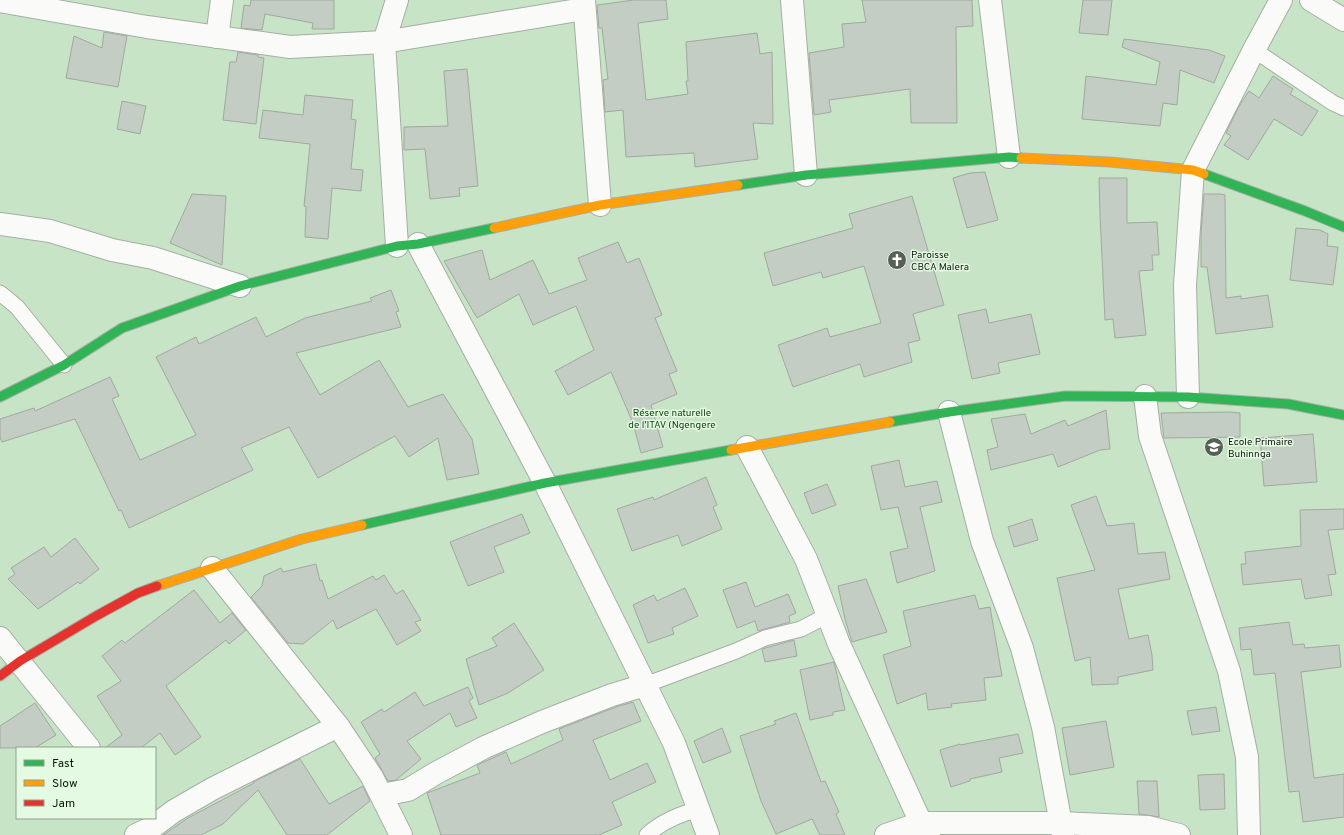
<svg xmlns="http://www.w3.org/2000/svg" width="1344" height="835" viewBox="0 0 1344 835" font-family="Overpass,sans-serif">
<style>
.green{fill:#c8e4c6;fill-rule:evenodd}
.building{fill:#c3cdc3;stroke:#a0a99f}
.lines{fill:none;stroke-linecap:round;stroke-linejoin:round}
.lane-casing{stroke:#a5aea4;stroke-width:17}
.street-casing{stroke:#a5aea4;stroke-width:24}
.fast-casing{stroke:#a5aea4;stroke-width:11}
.slow-casing{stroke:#a5aea4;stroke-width:11}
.jam-casing{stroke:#a5aea4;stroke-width:11}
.lane{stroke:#fafbf9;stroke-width:15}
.street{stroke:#fafbf9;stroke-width:22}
.fast{stroke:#30b455;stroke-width:9}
.slow{stroke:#ff9f0a;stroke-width:9}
.jam{stroke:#e5322d;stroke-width:9}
.labels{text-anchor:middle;stroke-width:3;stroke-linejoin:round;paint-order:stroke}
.poi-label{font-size:10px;fill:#10170f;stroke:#e4fae2;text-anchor:start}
.park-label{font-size:10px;fill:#0d3f0d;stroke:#e4fae2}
</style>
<rect width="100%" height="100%" fill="#dbe7da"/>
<path class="green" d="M0 0H1344V835H0ZM17 748H155V818H17Z"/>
<g class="building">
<polygon points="251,0 334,0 334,29 312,29 313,23 265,14 262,30 241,28 244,5 250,6"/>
<polygon points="634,0 666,0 668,19 638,23 646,100 688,94 686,81 688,81 686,42 757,33 760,54 772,52 773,124 753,123 758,159 695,167 694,153 626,157 623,110 605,112 603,80 608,79 602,28 599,28 597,5"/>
<polygon points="862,0 972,0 973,26 956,27 957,123 911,123 910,89 829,100 831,112 814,115 809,53 844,47 842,24 866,22"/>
<polygon points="1083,0 1112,0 1108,35 1079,33"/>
<polygon points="104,32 127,36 118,87 66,78 74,36 102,48"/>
<polygon points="1124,39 1209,50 1225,56 1214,83 1180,70 1177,105 1163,103 1160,126 1082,119 1086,76 1156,85 1160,62 1122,47"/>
<polygon points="238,52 258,55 258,57 264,58 256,124 223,120 230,62 236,62"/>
<polygon points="467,69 478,186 459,188 460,196 430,199 425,149 404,150 404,127 448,126 444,71"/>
<polygon points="1273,76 1293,89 1290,94 1318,111 1302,136 1274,119 1248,160 1224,145 1231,136 1226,133 1238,108 1249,91 1259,98"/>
<polygon points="305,95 353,100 351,119 356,120 351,169 363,170 361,191 332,188 328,239 305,237 306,207 304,206 310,144 259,138 263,110 303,115"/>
<polygon points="122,101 146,106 140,134 117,129"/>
<polygon points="985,172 998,220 967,228 953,178 970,173"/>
<polygon points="1099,178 1127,178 1127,223 1157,222 1159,255 1152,255 1153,270 1139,271 1146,335 1115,338 1113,319 1105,320 1100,215"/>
<polygon points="192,194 226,196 222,265 170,243"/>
<polygon points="1204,194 1221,194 1225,195 1226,298 1241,296 1241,299 1268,295 1273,327 1216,334 1207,267 1201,267 1201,234"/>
<polygon points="912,196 944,305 913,314 920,340 908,343 912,362 864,377 860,364 793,387 778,345 827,328 830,337 881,323 864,266 823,278 821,272 773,286 764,253 853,228 849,214"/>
<polygon points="1296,228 1320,230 1328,234 1327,246 1338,247 1333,285 1290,280"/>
<polygon points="618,242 627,263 639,258 662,315 655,318 677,371 669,374 677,394 651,405 663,447 641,453 633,423 611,372 568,395 555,371 594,350 576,306 533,325 519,294 477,318 444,261 482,250 490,280 533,260 549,294 587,280 578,258"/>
<polygon points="391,290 399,311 396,312 401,327 296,353 320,395 379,360 408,407 443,394 472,439 479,474 447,480 438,438 409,457 395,436 318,478 289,427 241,448 253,470 129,528 121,510 119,511 75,419 2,442 0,437 0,419 34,408 35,411 110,377 119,396 112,399 140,460 196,435 156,357 196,337 199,344 256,317 266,337 305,318 372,301 370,298"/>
<polygon points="986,309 989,323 1031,314 1040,354 998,363 1000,373 972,379 958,315"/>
<polygon points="1106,410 1110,449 1100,450 1058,467 1053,454 991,470 987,450 998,447 991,419 1025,414 1031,434 1065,420 1068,426"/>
<polygon points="1229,412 1240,413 1240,437 1164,438 1161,413"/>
<polygon points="1313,434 1317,482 1264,486 1260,438"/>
<polygon points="899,460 905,487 937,481 942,502 920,507 935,571 897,583 890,552 908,548 898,507 881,510 871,466"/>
<polygon points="706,477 717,505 713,507 722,529 682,546 678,535 632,551 617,509 653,497 654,500"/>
<polygon points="827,484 836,505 812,514 804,493"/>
<polygon points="1096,496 1107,526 1134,523 1138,554 1165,552 1170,579 1118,589 1129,639 1148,635 1152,655 1153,670 1118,677 1118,684 1092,685 1090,657 1075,661 1057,578 1095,570 1071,505"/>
<polygon points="1344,509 1344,529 1328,530 1336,574 1328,575 1332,595 1305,599 1301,579 1243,585 1241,564 1246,564 1245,552 1301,546 1300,510"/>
<polygon points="522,514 530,533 494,547 504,572 468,586 450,542"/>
<polygon points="1032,519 1038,540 1014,547 1008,527"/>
<polygon points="75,538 99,569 80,584 78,582 38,609 8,579 15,574 11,568 44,547 51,557"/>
<polygon points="316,564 320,581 322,580 328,599 373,576 376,580 384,575 396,594 403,590 421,620 415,622 421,631 397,645 376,609 337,629 333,620 303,644 288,643 251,597 262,586 264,576 281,568 283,572"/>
<polygon points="866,579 887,632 852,642 845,619 838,586"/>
<polygon points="746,582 755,607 788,594 796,613 789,616 790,622 758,631 755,621 737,628 723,590"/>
<polygon points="685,588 698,616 672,628 674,634 648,643 633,605 654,595 657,601"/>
<polygon points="194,590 220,623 232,613 246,630 229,644 226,640 166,686 201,737 175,755 160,733 141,748 105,748 122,735 97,696 121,681 102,656 122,640 125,643"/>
<polygon points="975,595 979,609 990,607 1002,676 984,678 986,700 951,704 952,707 928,710 926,693 897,704 883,655 911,646 903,611"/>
<polygon points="1289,622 1293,645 1304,644 1305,648 1339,645 1341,667 1301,672 1314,778 1344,774 1344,817 1303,822 1299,791 1289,792 1275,673 1254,675 1251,649 1241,650 1239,628"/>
<polygon points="514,623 544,670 508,693 479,705 466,659 497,646 492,638"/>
<polygon points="794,640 797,656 765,662 762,649"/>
<polygon points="834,662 845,710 833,712 833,715 810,720 800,670"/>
<polygon points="468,687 473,698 469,701 477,718 456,727 450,713 407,741 421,759 396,780 388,781 375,758 380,754 361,722 382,709 384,712 415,692 424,706"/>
<polygon points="633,702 641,721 593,740 610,780 647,763 656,782 612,802 622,825 599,835 441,835 427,793 480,773 477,765 506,752 511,764 563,740 559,729 616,707"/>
<polygon points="35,703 56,735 35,748 0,748 0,726"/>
<polygon points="1216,707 1220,731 1192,735 1187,711"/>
<polygon points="796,713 821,782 825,781 839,812 836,814 845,835 820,835 812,819 776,834 761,801 740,736 776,724 774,721"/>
<polygon points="1106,721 1114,767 1070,775 1062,728"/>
<polygon points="722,728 731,752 703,763 694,741"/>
<polygon points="1018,734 1023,753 999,758 1002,772 970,779 970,781 951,787 940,750 960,744 960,745"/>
<polygon points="300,759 329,804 363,786 370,801 327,835 287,835 258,790 223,824 201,835 163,835 188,818 254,783 253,782"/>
<polygon points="1224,774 1225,809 1200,810 1198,775"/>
<polygon points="1137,781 1157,781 1159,817 1139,814"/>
</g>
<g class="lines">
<g class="lane-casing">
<g id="lane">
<polyline points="1254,50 1333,103 1344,108"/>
<polyline points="0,293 17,307 64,365"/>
<polyline points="645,685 736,651 765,638 801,629 828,615"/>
<path d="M647 835C662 821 680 814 699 809"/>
</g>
</g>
<g class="street-casing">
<g id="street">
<polyline points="397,0 384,42 397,246"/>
<polyline points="584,0 600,205"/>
<polyline points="792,0 806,175"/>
<polyline points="990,0 1009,157"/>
<polyline points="1311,0 1344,20"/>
<polyline points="0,1 147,27 290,47 384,42 584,9"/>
<polyline points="217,37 222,0"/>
<polyline points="0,224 50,231 112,250 153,258 240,286"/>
<polyline points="418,244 545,483 674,743 708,835"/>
<polyline points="1145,396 1150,436 1229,671 1247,757 1249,835"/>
<polyline points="1188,397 1185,285 1193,170 1254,50 1281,0"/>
<polyline points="949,412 982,541 1022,648 1043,727 1063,835"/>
<polyline points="747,447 806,559 839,644 921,823 929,835"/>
<polyline points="212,568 338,726 372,777 401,835"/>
<polyline points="0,638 89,748"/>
<polyline points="382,795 408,790 436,773 485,747 542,722 612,695 645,685"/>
<polyline points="136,835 151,828 174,811 212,789 338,726"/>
<polyline points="886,835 921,823 1061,823 1148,827 1179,835"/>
</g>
</g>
<g class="fast-casing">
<g id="fast">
<polyline points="1204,174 1305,211 1344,227"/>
<polyline points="738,185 806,175 1009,157 1021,158"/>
<polyline points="0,397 64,365 122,328 240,286 397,246 418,244 494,228"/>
<polyline points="890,422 949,412 1065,396 1188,397 1288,404 1344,415"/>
<polyline points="362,525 545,483 731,450"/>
</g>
</g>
<g class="slow-casing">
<g id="slow">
<polyline points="1021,158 1110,162 1193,170 1204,174"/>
<polyline points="494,228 600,205 738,185"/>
<polyline points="731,450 890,422"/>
<polyline points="157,586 302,539 362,525"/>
</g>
</g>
<g class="jam-casing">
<polyline id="jam" points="0,676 20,661 96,616 138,593 157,586"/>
</g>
<use href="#lane" class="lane"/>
<use href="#street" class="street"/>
<use href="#fast" class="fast"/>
<use href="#slow" class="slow"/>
<use href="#jam" class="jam"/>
</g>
<defs>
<g id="church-disc" transform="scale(1)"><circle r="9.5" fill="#576056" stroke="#e4fae2"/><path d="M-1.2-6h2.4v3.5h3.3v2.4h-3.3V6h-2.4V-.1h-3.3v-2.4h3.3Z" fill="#fff"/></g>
<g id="school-disc" transform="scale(1)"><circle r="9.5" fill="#576056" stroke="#e4fae2"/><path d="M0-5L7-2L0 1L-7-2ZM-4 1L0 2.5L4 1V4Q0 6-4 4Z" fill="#fff"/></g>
</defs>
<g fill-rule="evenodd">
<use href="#church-disc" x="897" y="260"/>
<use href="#school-disc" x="1214" y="447"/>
</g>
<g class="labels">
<g class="poi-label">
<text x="911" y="258">Paroisse<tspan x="911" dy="12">CBCA Malera</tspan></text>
<text x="1228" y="445">Ecole Primaire<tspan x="1228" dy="12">Buhinnga</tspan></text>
</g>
<g class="park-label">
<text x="672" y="416">Réserve naturelle<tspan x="672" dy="12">de l'ITAV (Ngengere</tspan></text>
</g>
</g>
<rect x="16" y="747" width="140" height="72" fill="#e4fae2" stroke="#8f9f8e"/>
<rect x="24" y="760" width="20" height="6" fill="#30b455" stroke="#8f9f8e"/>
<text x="52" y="767" font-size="12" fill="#10170f">Fast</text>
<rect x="24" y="780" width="20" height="6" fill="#ff9f0a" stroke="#8f9f8e"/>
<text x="52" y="787" font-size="12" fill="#10170f">Slow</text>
<rect x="24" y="800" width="20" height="6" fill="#e5322d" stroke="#8f9f8e"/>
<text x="52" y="807" font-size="12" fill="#10170f">Jam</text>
</svg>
